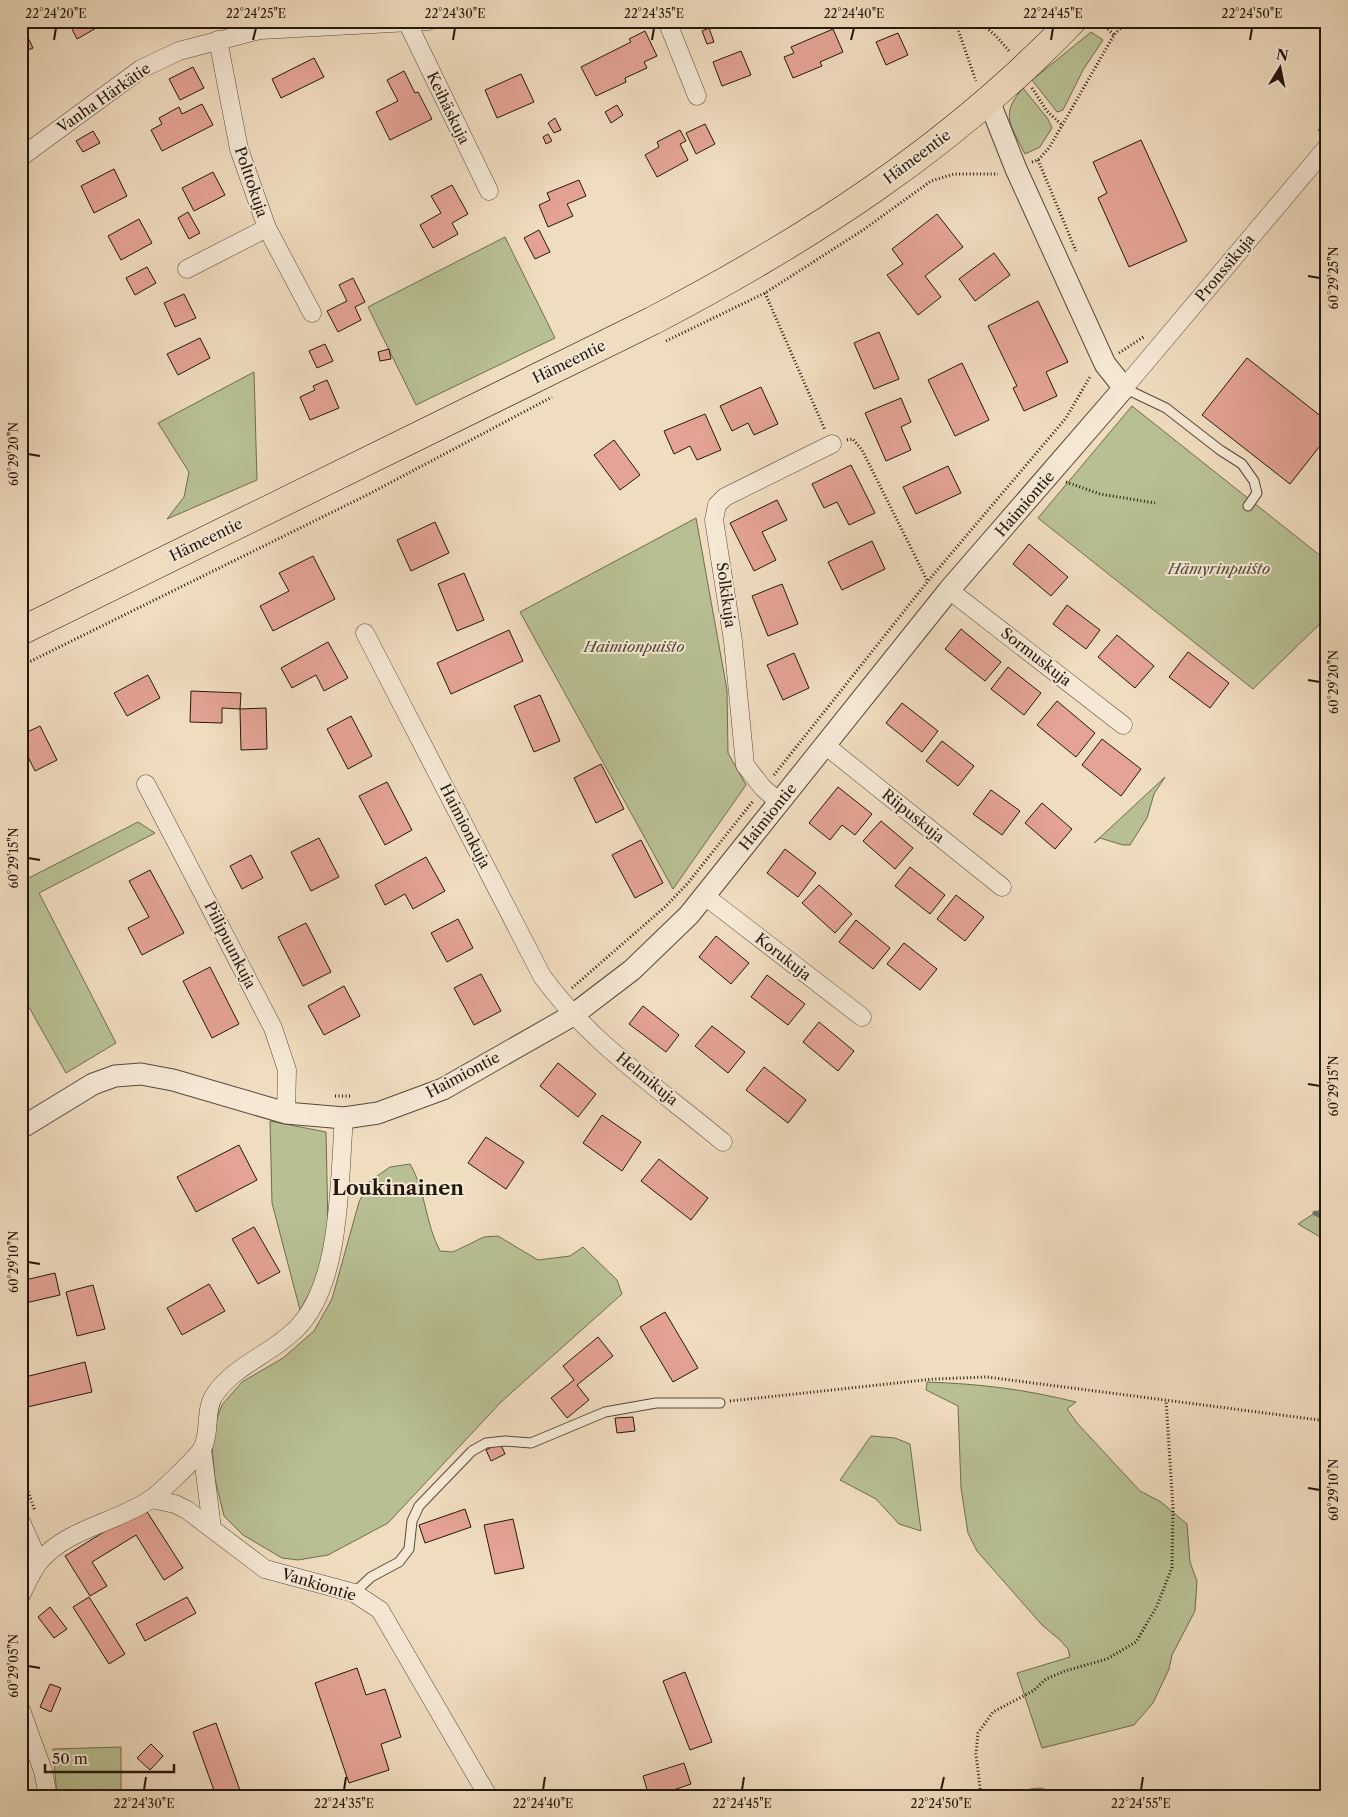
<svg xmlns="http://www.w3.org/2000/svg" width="1348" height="1817" viewBox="0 0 1348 1817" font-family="'Libre Caslon Text',serif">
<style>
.green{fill:#b8c093;stroke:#6e6c50}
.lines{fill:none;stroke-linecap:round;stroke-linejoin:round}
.stream{stroke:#6d7975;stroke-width:5}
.building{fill:#e4a394;stroke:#23180d}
.service-casing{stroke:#56493a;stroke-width:11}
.minor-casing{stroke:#56493a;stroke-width:19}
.tertiary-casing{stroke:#56493a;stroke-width:23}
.trunk-casing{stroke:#23180d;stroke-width:29}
.path{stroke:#23180d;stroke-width:3;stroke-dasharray:1 2.5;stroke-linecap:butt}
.service{stroke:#f5e8d5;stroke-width:9}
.minor{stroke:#f5e8d5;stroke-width:18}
.tertiary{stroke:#f5e8d5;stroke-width:21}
.trunk{stroke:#f0dcbf;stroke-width:28}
.ticks{fill:none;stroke:#23180d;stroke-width:2}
.labels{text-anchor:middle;stroke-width:4;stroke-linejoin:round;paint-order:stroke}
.street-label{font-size:15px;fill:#23180d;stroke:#f5e8d5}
.park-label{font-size:15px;font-style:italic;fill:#504a35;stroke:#f5e8d5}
.district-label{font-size:20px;font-weight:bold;fill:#23180d;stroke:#f5e8d5}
.neatline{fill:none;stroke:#23180d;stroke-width:2}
.ticks-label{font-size:12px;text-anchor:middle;fill:#23180d}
</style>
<rect width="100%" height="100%" fill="#f0dcbf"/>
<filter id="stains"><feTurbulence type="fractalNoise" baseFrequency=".004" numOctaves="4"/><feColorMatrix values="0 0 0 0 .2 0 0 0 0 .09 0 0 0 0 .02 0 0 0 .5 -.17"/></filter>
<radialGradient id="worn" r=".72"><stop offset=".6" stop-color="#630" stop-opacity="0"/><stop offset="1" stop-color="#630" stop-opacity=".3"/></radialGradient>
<g class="green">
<polygon points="1091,32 1103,40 1083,70 1063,110 1057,112 1032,80"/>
<path d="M1023 88 1048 119 1052 128 1040 147 1025 154C1011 125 999 115 1023 88Z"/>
<polygon points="505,237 555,338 416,405 368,307"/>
<polygon points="254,372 257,480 167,519 184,497 189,472 158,423"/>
<polygon points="1132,406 1327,561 1327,617 1253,689 1038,518"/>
<polygon points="696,518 727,690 728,753 746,785 673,889 520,612"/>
<polygon points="1165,777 1154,794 1147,818 1130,845 1123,845 1100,838 1094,843"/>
<polygon points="138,822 155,833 39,893 116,1043 66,1073 21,993 21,882"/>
<polygon points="270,1121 326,1132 328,1227 320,1274 300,1310 272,1203"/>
<path d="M410 1164C426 1191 425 1223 440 1251L453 1252 484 1237 498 1236 538 1260 570 1256 583 1247 617 1280 622 1294 501 1402 388 1523 328 1555 298 1560 282 1558 243 1535 224 1516 215 1479 211 1434 222 1405 242 1382 283 1358 314 1331 332 1299 359 1202 370 1181 390 1167Z"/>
<polygon points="1327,1205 1327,1241 1298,1224"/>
<path d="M927 1382C981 1384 1023 1389 1076 1402L1067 1409 1077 1423 1140 1491 1161 1502 1187 1524 1190 1562 1197 1581 1195 1611 1172 1655 1169 1669 1153 1703 1134 1725 1042 1748 1017 1673 1070 1657 1068 1649 1060 1640 1042 1625 977 1551 968 1533 961 1488 958 1406 926 1390Z"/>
<polygon points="871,1436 895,1438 910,1444 921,1531 899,1524 876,1499 840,1480"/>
<polygon points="121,1747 121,1796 57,1796 53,1749"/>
<polygon points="1041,1788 1063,1796 1026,1796 1030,1789"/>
</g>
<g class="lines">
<polyline class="stream" points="1315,1213 1327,1219"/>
</g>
<g class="building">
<polygon points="21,21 25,24 22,25 33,48 21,53"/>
<polygon points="68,21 95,21 98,27 77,39"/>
<polygon points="583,21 600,21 585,27"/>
<polygon points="709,28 714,42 707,44 702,31"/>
<polygon points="833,29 843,52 820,62 822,66 793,78 784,57 794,53 791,47"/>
<polygon points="645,31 657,56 644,62 647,68 625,78 626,82 596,96 581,67 631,42 629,39"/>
<polygon points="898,33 908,55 886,65 876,42"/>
<polygon points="741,51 751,75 722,86 713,62"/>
<polygon points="314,58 324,77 281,98 272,79"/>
<polygon points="193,67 204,88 180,100 169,79"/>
<polygon points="404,71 415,93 418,92 432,119 390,140 376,112 398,101 387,80"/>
<polygon points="521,74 534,102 497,118 485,90"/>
<polygon points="202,104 213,125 162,151 151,130 162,124 159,118 179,107 182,114"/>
<polygon points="617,105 623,115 611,123 605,112"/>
<polygon points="555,118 561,130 554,133 548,123"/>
<polygon points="705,124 715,144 696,154 686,133"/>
<polygon points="680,130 686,141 680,144 688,160 657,177 645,155 659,147 657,142"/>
<polygon points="93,131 100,143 83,152 76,141"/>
<polygon points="548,134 552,141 546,144 543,137"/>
<polygon points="1141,140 1187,241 1129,267 1098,198 1107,193 1093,162"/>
<polygon points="114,169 127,196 94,213 81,186"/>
<polygon points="213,172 225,195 194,211 182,188"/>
<polygon points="579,180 586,196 567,204 573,216 548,227 539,205 550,200 547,193"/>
<polygon points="452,185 468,214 452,223 458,234 433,248 420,225 441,213 431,196"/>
<polygon points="188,212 200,233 189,239 178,218"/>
<polygon points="937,214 963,247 925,276 941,297 918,315 887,275 903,264 892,249"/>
<polygon points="139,219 152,243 121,260 108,236"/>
<polygon points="539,230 550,252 535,259 524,238"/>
<polygon points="994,253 1010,275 975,301 959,279"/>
<polygon points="147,267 156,283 135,295 126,278"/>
<polygon points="353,278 365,302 355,307 361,320 338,332 327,311 347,301 339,285"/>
<polygon points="184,294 196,318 175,327 164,303"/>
<polygon points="1038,301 1068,362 1046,372 1057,396 1024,411 1013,388 1017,386 988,326"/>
<polygon points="879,332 899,379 874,389 854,343"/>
<polygon points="200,338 210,358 178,375 167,354"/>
<polygon points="325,344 333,361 317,368 309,351"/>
<polygon points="389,349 391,359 380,361 378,352"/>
<polygon points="1247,358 1327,421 1327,437 1290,484 1202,415"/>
<polygon points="962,363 989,420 955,436 928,380"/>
<polygon points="327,380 339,408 310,420 300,397 315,390 313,386"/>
<polygon points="761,387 778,424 754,435 748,423 732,431 720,406"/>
<polygon points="901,398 911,422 901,427 911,450 886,461 865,413"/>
<polygon points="705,414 721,450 697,460 690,446 674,454 664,431"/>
<polygon points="614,440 640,475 620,490 594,455"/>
<polygon points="851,465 875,513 849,525 837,502 824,508 812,484"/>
<polygon points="948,466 961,493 916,514 903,487"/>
<polygon points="777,500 787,520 762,532 776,560 754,571 730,523"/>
<polygon points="435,522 449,553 411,571 397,540"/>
<polygon points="872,541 885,569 842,590 828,562"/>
<polygon points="1029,544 1068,577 1051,596 1013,564"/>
<polygon points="313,556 335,599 273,631 260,606 289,591 279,573"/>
<polygon points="464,573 484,620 457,631 438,584"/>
<polygon points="782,584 798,624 768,636 752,596"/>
<polygon points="1067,605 1100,630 1086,649 1053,624"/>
<polygon points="961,629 1001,662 985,681 945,649"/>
<polygon points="509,630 523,661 451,694 437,663"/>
<polygon points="1117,635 1154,666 1135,688 1098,657"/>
<polygon points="328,642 348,678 324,691 316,675 292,688 281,668"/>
<polygon points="1188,652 1229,683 1210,708 1169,677"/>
<polygon points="794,653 809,688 783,700 767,665"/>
<polygon points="1008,667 1041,693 1024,715 991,689"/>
<polygon points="148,675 160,698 127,716 114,693"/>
<polygon points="191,691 241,693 240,709 222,708 222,723 190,722"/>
<polygon points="540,695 560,741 534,752 514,706"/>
<polygon points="1057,701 1095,733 1076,757 1037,725"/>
<polygon points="902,703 938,731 922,752 886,723"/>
<polygon points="266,708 267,749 241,750 240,709"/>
<polygon points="351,716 372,756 348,769 327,729"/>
<polygon points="40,726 57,760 35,771 21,743 21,735"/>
<polygon points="1102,739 1141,769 1121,796 1082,765"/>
<polygon points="942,741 974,766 958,786 926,761"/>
<polygon points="601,764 624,809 596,823 574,778"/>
<polygon points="387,782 412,830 385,845 359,796"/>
<polygon points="838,787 872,814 855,835 842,825 830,840 809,823"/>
<polygon points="991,790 1020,811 1002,835 973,814"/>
<polygon points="1042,803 1072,829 1055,849 1025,823"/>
<polygon points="881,821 913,848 895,869 863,841"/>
<polygon points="319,838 339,877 311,891 291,852"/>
<polygon points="641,840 663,883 635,898 612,855"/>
<polygon points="785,849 816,873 798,897 767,873"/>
<polygon points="251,855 263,878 242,889 230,866"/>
<polygon points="426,857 445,891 413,909 405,894 385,905 375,885"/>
<polygon points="910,867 945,895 930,914 895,886"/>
<polygon points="150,870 184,933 142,955 128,928 149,917 129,881"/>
<polygon points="819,885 852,914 835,933 802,903"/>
<polygon points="956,895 984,917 965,941 937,919"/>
<polygon points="458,919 473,948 447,962 431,933"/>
<polygon points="856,920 890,948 873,969 839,942"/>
<polygon points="306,923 331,972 303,986 278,937"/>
<polygon points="716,936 749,963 731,984 699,957"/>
<polygon points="904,943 937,969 920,990 887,964"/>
<polygon points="210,967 239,1024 212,1038 183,981"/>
<polygon points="481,974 501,1011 474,1025 454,988"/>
<polygon points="767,975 805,1004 788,1025 751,997"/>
<polygon points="344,986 360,1016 324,1035 308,1006"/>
<polygon points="643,1006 679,1035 666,1052 629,1024"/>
<polygon points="819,1022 854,1051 838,1071 803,1042"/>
<polygon points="712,1026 745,1052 728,1073 695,1046"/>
<polygon points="558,1063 596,1094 578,1117 540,1086"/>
<polygon points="764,1067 806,1100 788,1123 746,1090"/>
<polygon points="602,1115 641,1142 622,1171 583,1143"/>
<polygon points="486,1137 524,1162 506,1189 468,1163"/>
<polygon points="239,1145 257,1180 196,1212 177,1177"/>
<polygon points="659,1159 708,1198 691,1220 641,1181"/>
<polygon points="254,1227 280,1272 258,1284 232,1239"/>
<polygon points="55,1273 60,1295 21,1304 21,1281"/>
<polygon points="209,1284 225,1311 182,1335 167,1308"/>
<polygon points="93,1285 105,1329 77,1336 66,1292"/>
<polygon points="665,1312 698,1368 673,1382 640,1327"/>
<polygon points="598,1337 613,1356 577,1385 589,1400 567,1418 551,1398 574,1380 563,1366"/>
<polygon points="85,1362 92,1392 23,1408 21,1378"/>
<polygon points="633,1417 635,1431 617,1433 615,1418"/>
<polygon points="500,1443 505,1454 491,1461 486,1450"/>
<polygon points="144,1507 183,1568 164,1580 136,1535 92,1562 107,1586 90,1596 65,1556"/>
<polygon points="465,1509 471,1527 425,1543 419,1525"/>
<polygon points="513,1519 524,1568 495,1574 484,1525"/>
<polygon points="89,1597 125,1654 109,1664 73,1607"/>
<polygon points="187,1597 196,1613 145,1641 136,1624"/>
<polygon points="50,1607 67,1629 54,1638 38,1617"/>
<polygon points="357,1668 366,1695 385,1689 401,1737 381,1744 389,1770 349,1783 315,1683"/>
<polygon points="685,1672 712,1742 690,1750 663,1681"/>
<polygon points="50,1684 61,1688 51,1712 40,1707"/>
<polygon points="216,1723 242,1796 216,1796 193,1732"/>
<polygon points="151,1744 163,1756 150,1770 137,1758"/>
<polygon points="684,1763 691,1784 656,1796 649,1796 643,1776"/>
</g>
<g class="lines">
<g class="service-casing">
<g id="service">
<polyline points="1124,388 1166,408 1220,450 1242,464 1254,481 1257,493 1248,506"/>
<polyline points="354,1593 371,1577 399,1562 409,1549 412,1521 419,1506 472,1451 486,1443 505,1441 531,1443 605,1412 656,1403 720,1403"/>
</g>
</g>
<g class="minor-casing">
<g id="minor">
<polyline points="667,21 697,96"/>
<polyline points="408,24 489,191"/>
<polyline points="218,40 239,149 267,228 312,313"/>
<polyline points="21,157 141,69 179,51 260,30 429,21"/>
<polyline points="187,269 267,228"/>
<polyline points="1124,388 1327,147"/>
<polyline points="949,590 1123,725"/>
<path d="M365 633 542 976C590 1043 661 1090 723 1142"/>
<polyline points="825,745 1002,887"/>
<polyline points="146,784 273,1028 287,1070 286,1113"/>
<polyline points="779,802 763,788 745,765 733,641 714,520 717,505 725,497 832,444"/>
<polyline points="705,896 862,1017"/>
<polyline points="202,1449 212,1528"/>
<polyline points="151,1499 175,1504 187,1510 265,1569 354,1593 380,1610 488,1796"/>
<polyline points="21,1522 39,1562"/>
<path d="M21 1595C26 1585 32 1571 39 1562 67 1528 116 1523 151 1499 159 1494 198 1456 202 1449 211 1433 204 1409 215 1394 236 1364 272 1354 297 1328 342 1283 339 1178 344 1118"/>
<polyline points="21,1710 43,1771 48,1796"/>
</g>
</g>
<g class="tertiary-casing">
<polyline id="tertiary" points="21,1128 93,1084 115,1076 141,1074 173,1080 286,1113 344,1118 378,1113 443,1089 573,1015 632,970 689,915 949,590 1124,388 1105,364 1016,169 989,101"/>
</g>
<g class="trunk-casing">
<path id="trunk" d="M21 631 652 321C807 240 949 149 1072 21"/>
</g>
<g class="path">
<polyline points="955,21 976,81"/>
<polyline points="978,21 996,36 1010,52"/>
<polyline points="1103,24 1114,35"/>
<polyline points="1032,88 1047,111 1063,126"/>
<polyline points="1319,131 1327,121"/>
<polyline points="1038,160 1076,251"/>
<polyline points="1032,162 1038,160 1049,148 1114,35 1127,21"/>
<polyline points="765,293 825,430"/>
<polyline points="666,341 765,293 863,230 931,181 954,174 998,174"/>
<polyline points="1119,353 1145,336"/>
<polyline points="847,440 853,439 862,450 927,580"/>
<polyline points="1066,482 1100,494 1155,503"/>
<polyline points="21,666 369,494 552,397"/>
<polyline points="774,775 928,581 1066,418 1091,375"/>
<polyline points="572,988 666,906 688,883 753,801"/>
<polyline points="335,1096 352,1096"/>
<polyline points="730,1401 934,1379 987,1377 1327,1421"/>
<polyline points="21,1472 35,1511"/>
<polyline points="981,1796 976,1754 978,1733 993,1712 1033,1691 1046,1679 1065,1671 1107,1659 1136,1642 1157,1606 1172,1567 1173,1508 1166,1400"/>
</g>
<use href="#service" class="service"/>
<use href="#minor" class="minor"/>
<use href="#tertiary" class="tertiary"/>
<use href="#trunk" class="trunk"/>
</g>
<path class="ticks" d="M54 40 56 28M253 40 256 28M453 40 455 28M652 40 654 28M851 40 854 28M1051 40 1053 28M1250 40 1252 28M1308 276 1320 278M28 454 40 456M1308 680 1320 682M28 858 40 860M1308 1084 1320 1086M28 1262 40 1264M1308 1488 1320 1490M28 1666 40 1668M144 1790 146 1777M344 1790 346 1777M543 1790 545 1777M742 1790 744 1777M941 1790 944 1777M1141 1790 1143 1777"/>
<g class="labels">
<g class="street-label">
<text transform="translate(104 98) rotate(-35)" y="5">Vanha Härkätie</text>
<text transform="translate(448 108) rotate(64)" y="5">Keihäskuja</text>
<text transform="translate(917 157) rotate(-37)" y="5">Hämeentie</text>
<text transform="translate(251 182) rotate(71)" y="5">Polttokuja</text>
<text transform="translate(1225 268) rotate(-50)" y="5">Pronssikuja</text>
<text transform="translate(569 362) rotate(-26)" y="5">Hämeentie</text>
<text transform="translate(1025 504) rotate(-49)" y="5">Haimiontie</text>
<text transform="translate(206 540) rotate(-26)" y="5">Hämeentie</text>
<text transform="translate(726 595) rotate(82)" y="5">Solkikuja</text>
<text transform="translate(1036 657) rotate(38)" y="5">Sormuskuja</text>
<text transform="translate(913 816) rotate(39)" y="5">Riipuskuja</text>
<text transform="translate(768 817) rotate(-51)" y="5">Haimiontie</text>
<text transform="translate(465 826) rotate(63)" y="5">Haimionkuja</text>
<text transform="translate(230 945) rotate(63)" y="5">Piilipuunkuja</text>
<text transform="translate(783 957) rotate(38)" y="5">Korukuja</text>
<text transform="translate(463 1075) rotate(-28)" y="5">Haimiontie</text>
<text transform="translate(647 1079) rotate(39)" y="5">Helmikuja</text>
<text transform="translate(319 1585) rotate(17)" y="5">Vankiontie</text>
</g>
<g class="park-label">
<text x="1219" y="574">Hämyrinpuisto</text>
<text x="634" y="652">Haimionpuisto</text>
</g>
<g class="district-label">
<text x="398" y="1195">Loukinainen</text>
</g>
</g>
<rect width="1348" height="1817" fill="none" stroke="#f0dcbf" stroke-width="55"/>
<g transform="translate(1280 68) rotate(10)" stroke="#f5e8d5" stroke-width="4" paint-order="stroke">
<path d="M0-4L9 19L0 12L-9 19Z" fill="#23180d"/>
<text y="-8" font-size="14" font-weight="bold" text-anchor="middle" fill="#23180d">N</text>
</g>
<path d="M45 1764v8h129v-8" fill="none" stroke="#23180d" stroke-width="2.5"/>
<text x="52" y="1764" font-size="15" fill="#23180d" stroke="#f5e8d5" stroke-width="4" paint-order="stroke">50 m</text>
<rect x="28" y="28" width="1292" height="1762" class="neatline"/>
<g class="ticks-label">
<text x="56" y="18">22°24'20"E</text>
<text x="256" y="18">22°24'25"E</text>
<text x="455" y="18">22°24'30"E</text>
<text x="654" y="18">22°24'35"E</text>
<text x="854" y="18">22°24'40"E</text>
<text x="1053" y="18">22°24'45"E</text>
<text x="1252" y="18">22°24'50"E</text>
<text transform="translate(1334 278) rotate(-90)" y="4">60°29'25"N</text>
<text transform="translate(14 454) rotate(-90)" y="4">60°29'20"N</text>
<text transform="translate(1334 682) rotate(-90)" y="4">60°29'20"N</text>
<text transform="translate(14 858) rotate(-90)" y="4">60°29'15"N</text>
<text transform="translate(1334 1086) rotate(-90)" y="4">60°29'15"N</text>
<text transform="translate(14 1262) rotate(-90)" y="4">60°29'10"N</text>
<text transform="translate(1334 1490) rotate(-90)" y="4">60°29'10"N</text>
<text transform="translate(14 1666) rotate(-90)" y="4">60°29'05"N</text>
<text x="144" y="1808">22°24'30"E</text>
<text x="344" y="1808">22°24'35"E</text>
<text x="543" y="1808">22°24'40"E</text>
<text x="742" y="1808">22°24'45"E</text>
<text x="941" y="1808">22°24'50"E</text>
<text x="1141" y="1808">22°24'55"E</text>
</g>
<rect width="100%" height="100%" filter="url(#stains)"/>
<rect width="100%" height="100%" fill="url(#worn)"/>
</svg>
